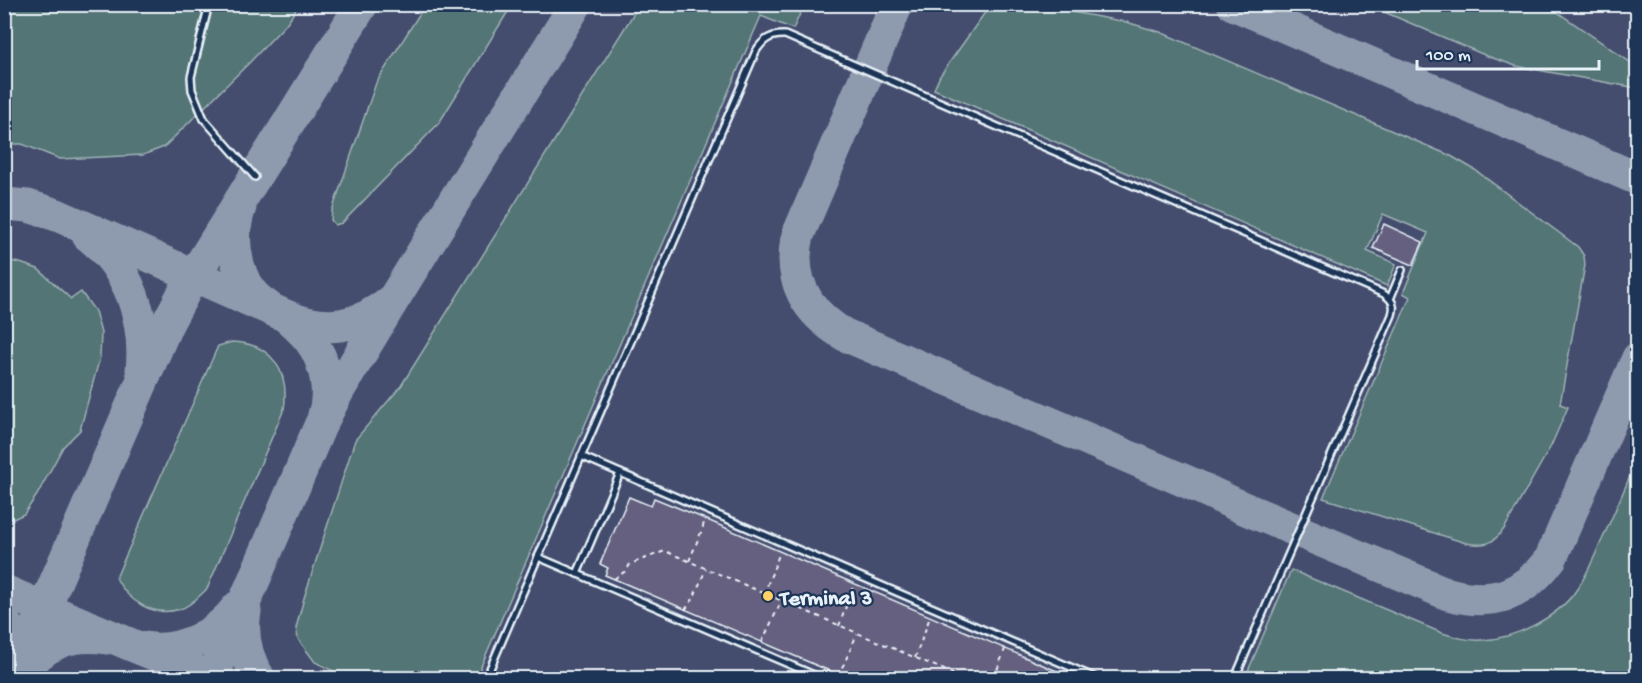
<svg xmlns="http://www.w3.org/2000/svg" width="1642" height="683" viewBox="0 0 1642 683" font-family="'Gochi Hand',sans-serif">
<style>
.built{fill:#454e6e}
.green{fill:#537474;stroke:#9eb2b6;stroke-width:1.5}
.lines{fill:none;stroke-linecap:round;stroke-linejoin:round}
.taxiway{stroke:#8e9aae;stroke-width:33}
.building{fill:#65617f;stroke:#e8f1f8;stroke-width:1.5}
.lane-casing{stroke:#e8f1f8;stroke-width:10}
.path{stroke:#e8f1f8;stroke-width:2;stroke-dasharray:4.5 4.5;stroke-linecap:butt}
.lane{stroke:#1d3557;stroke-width:5}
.poi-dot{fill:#ffd166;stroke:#1d3557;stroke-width:2}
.labels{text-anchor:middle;stroke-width:4.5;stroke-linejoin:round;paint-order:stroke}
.poi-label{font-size:22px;font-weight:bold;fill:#e8f1f8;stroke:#1d3557;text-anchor:start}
</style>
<rect width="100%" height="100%" fill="#334263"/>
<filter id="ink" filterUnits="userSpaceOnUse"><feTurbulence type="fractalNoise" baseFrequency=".0167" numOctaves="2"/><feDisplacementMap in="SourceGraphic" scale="12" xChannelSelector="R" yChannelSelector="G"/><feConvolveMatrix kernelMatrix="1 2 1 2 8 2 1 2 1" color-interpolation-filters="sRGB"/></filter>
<g filter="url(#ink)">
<polygon class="built" points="4,5 1637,5 1637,678 5,678"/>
<g class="green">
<path d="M993 4 1034 5 1126 22 1160 32 1451 156 1475 170 1578 247 1584 256 1585 265 1560 404 1568 407 1551 446 1504 529C1492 545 1485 546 1466 543L1323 498 1410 297 1403 293 1428 233 1383 214 1367 251 1396 264 1387 286 934 89 940 76 986 11Z"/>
<polygon points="5,5 299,5 286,24 250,62 164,147 143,155 60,159 22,144 5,144"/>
<polygon points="425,5 512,5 439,123 342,223 335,225 331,220 332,211 376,83"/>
<polygon points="639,5 804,5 793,29 761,16 476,678 347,678 315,662 298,639 296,628 304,598 355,440 401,386"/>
<polygon points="1368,5 1547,5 1637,67 1637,88 1516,66 1487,56"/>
<polygon points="5,260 20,263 38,269 71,299 81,292 95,311 101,333 100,357 80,430 63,447 37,495 24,514 9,521 5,522"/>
<path d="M232 342C271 343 290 371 284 409L207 589C199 596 191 606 180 609 153 618 128 601 116 578L218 346Z"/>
<path d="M1637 460V678H1245L1291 570 1442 633C1455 637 1468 641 1482 640 1515 639 1559 617 1577 589 1588 574 1594 556 1602 540 1614 513 1626 486 1637 460Z"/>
</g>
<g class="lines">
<g class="taxiway">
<path d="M897 4 798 235C787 280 807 313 845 335L1192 484 1241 507 1448 594C1493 606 1523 596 1551 558L1638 358"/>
<polyline points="1233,4 1638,179"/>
<path d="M4 204 28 206 57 215 286 316C326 333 358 328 392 300"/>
<path d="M240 207C228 240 236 288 267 306"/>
<path d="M88 235C129 267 147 319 142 370"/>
<path d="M286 316C295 324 303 331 310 340 325 360 332 391 324 415"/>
<polyline points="4,591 134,646 213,678"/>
<path d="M245 611C241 635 246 658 259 678"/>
<path d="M4 621C14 637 16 655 13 674"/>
<path d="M145 648C180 654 217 635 238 607"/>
<path d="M21 672C45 644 69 632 107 638"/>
<polyline points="14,678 167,324 188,285 362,4"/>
<polyline points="212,678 320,426 338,391 393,300 576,4"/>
</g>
</g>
<g class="building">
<polygon points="1384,224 1423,242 1413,265 1373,248"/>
<polygon points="629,497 651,506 654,498 698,516 1073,678 846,678 605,575 608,568 600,564"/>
</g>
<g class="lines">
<g class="lane-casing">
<g id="lane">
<polyline points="209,4 191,77 192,90 204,119 255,177"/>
<polyline points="581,456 1096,678"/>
<path d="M538 557 756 51C763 40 771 34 785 35L1384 294 1390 299"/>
<polyline points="577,574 620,473"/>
<polyline points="486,678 538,557 821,678"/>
<path d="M1235 678 1392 315C1394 308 1394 304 1390 299L1402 270"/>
</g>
</g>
<g class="path">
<polyline points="689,561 702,530 705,519"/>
<polyline points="614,579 627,570 630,564 665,551 963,678"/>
<polyline points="764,594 780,552"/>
<polyline points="685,610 693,599 706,569"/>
<polyline points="839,626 854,584"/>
<polyline points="762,642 781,602"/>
<polyline points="915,658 930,617"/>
<polyline points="837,675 844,664 857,634"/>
<polyline points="994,678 1005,649"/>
</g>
<use href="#lane" class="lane"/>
</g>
</g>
<circle class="poi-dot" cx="768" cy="596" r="6"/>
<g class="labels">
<g class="poi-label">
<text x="780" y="604">Terminal 3</text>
</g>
</g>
<rect width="1642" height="683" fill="none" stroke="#1d3557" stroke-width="24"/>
<rect x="12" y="12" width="1618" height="659" fill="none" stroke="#e8f1f8" stroke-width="2" filter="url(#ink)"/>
<path d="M1417 60v9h182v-9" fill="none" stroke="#e8f1f8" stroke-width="3"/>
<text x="1426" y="60" font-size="18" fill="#e8f1f8" stroke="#1d3557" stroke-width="4.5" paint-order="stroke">100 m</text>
</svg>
